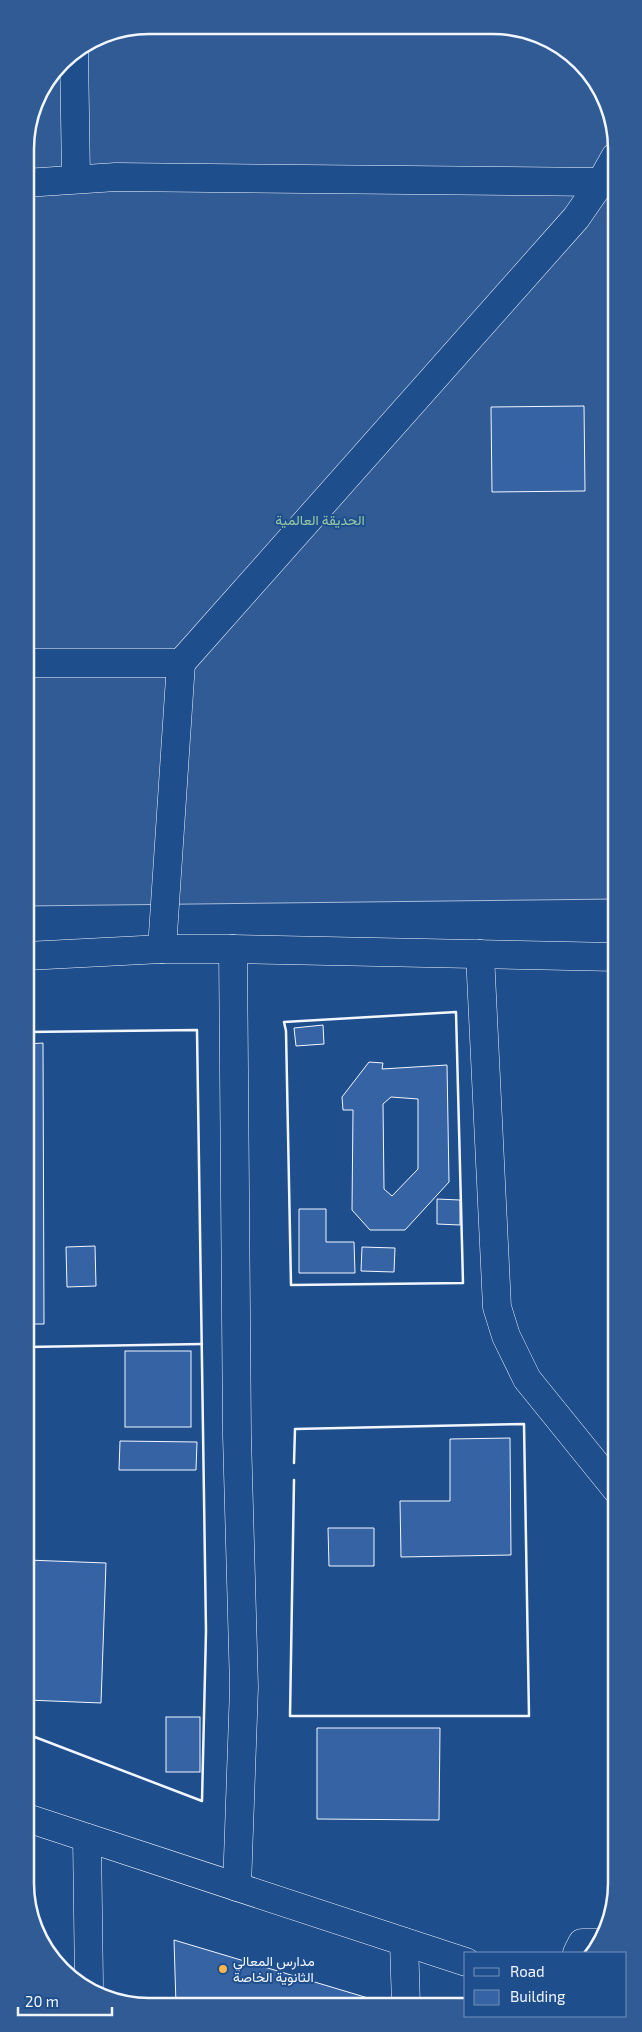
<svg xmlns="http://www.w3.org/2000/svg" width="642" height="2032" viewBox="0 0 642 2032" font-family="'Exo 2',Vazirmatn,sans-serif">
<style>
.built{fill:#305b95;stroke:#a8bbd7}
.building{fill:#3563a3;stroke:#f2f6ff;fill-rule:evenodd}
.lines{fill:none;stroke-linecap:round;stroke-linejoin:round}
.minor-casing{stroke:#f2f6ff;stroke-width:29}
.minor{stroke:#1f4e8c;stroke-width:28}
.wall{stroke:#f2f6ff;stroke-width:2.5}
.poi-dot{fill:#ffb74d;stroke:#1f4e8c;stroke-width:2}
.labels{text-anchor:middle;stroke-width:4;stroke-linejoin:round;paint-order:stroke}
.park-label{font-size:14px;fill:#97c8a6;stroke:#1f4e8c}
.poi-label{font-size:14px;fill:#f2f6ff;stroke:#1f4e8c;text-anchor:start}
.rim{fill:none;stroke:#f2f6ff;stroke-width:2.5}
</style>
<rect width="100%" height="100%" fill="#1f4e8c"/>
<polygon class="built" points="149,25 518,27 581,61 615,125 616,899 26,906 25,141 35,101 61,61 102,34"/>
<g class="building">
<polygon points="584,406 585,491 492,492 491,407"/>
<polygon points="323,1025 324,1044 296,1046 294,1028"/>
<polygon points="43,1043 44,1324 27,1324 26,1044"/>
<path d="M369 1062 383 1063 382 1069 447 1065 449 1182 405 1230H370L352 1210 353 1110H343L342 1097ZM391 1097 418 1099V1169L392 1196 384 1189 383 1104Z"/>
<polygon points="437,1199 460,1200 460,1225 437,1224"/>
<polygon points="299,1209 326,1209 326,1242 354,1242 355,1273 299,1273"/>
<polygon points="95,1246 96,1286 67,1287 66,1247"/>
<polygon points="362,1247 395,1248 394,1272 361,1271"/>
<rect x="125" y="1351" width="66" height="76"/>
<polygon points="510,1438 511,1555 401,1557 400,1501 450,1501 450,1439"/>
<polygon points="120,1441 197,1442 196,1470 119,1470"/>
<polygon points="328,1528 374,1528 374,1566 329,1566"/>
<polygon points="27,1560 106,1563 101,1703 27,1700"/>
<rect x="166" y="1717" width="34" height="55"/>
<polygon points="317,1728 440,1728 439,1820 317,1819"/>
<polygon points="174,1940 368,1998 369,2005 176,2005"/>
</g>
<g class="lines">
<g class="minor-casing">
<g id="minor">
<polyline points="74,52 76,178"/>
<polyline points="25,183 116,177 601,182"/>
<polyline points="26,663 181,663 576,218 601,182 615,157"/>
<polyline points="162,949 181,663"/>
<polyline points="233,949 237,1436 244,1687 237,1887"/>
<polyline points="480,954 497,1307 506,1336 527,1379 616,1489"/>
<polyline points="26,956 162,949 233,949 616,957"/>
<polyline points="27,1818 466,1962"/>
<polyline points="87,1838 89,1985"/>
<polyline points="404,1942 406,2005"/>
<polyline points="577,1953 582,1943 600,1943"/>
</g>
</g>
<use href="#minor" class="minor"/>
<g class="wall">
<polygon points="456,1012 463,1283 291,1285 286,1031 284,1022"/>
<polyline points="26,1032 197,1030 206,1631 202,1801 27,1734"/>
<polyline points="27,1347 202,1344"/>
<polyline points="294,1480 290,1716 529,1716 524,1424 295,1429 294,1463"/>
</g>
</g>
<circle class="poi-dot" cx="223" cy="1969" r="5"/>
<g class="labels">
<g class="park-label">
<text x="320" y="525">الحديقة العالمية</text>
</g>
<g class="poi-label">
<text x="233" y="1966">مدارس المعالي<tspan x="233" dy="16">الثانوية الخاصة</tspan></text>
</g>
</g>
<path d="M0 0H642V2032H0ZM149 34H493A115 115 0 0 1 608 149V1883A115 115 0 0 1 493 1998H149A115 115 0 0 1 34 1883V149A115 115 0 0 1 149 34Z" fill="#305b95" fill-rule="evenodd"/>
<path class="rim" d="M149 34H493A115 115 0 0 1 608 149V1883A115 115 0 0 1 493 1998H149A115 115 0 0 1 34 1883V149A115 115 0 0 1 149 34Z"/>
<rect x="464" y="1952" width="162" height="65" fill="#1f4e8c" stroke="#7391ba"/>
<rect x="474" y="1968" width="25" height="8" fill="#1f4e8c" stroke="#7391ba"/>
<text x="510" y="1977" font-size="15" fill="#f2f6ff">Road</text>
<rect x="474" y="1990" width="25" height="15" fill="#3563a3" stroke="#7391ba"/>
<text x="510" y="2002" font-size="15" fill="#f2f6ff">Building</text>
<path d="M18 2007v8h94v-8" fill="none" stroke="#f2f6ff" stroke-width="2.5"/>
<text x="25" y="2007" font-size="15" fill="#f2f6ff" stroke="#1f4e8c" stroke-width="4" paint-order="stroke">20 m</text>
</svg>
